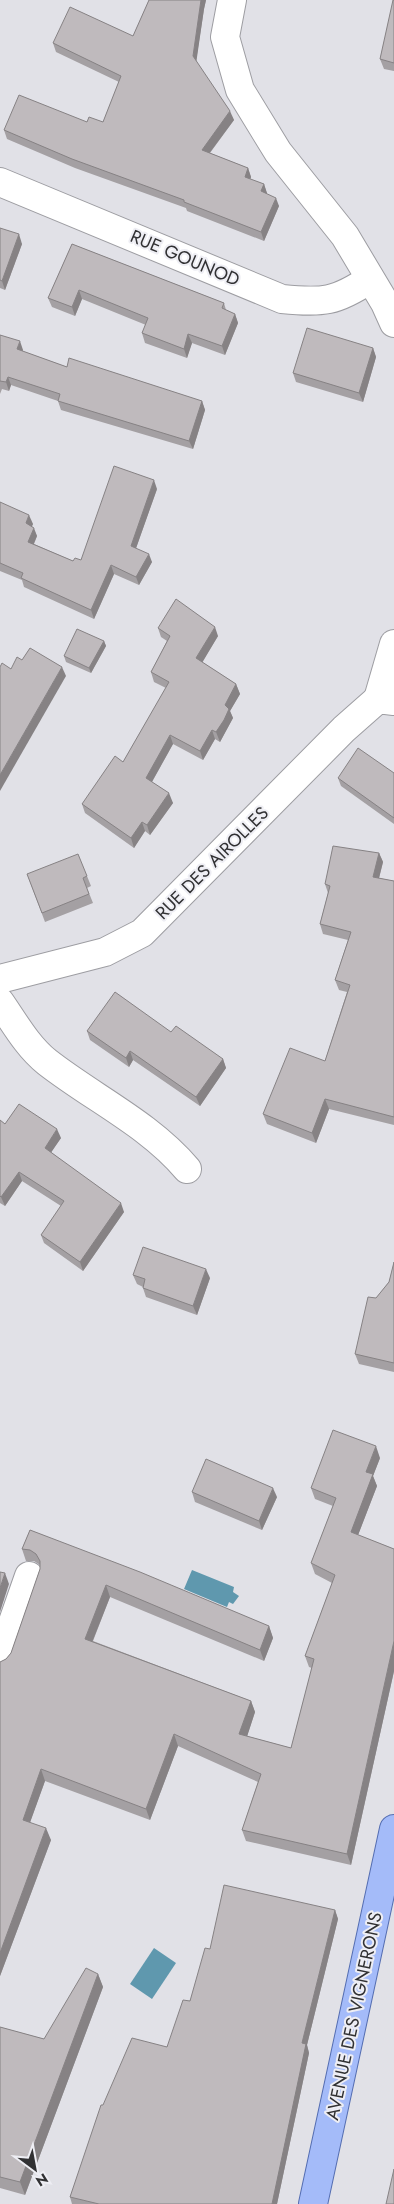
<svg xmlns="http://www.w3.org/2000/svg" width="394" height="2204" viewBox="0 0 394 2204" font-family="Jost,sans-serif">
<style>
.water{fill:#5f98ae}
.lines{fill:none;stroke-linecap:round;stroke-linejoin:round}
.minor-casing{stroke:#9d9da2;stroke-width:30}
.major-casing{stroke:#546db1;stroke-width:30}
.minor{stroke:#fff;stroke-width:28}
.major{stroke:#a4bbf9;stroke-width:28}
.wall{fill:#a4a0a3}
.shaded-wall{fill:#868284}
.building{fill:#bfbabd;stroke:#868284}
.labels{text-anchor:middle;stroke-width:4;stroke-linejoin:round;paint-order:stroke}
.street-label{font-size:18px;fill:#313133;stroke:#eeeef4}
</style>
<rect width="100%" height="100%" fill="#e1e1e7"/>
<g class="water">
<polygon points="192,1570 234,1587 233,1592 239,1596 233,1604 229,1602 227,1607 184,1589"/>
<polygon points="154,1948 176,1963 152,1999 130,1984"/>
</g>
<g class="lines">
<g class="minor-casing">
<g id="minor">
<polyline points="232,0 225,37 240,90 278,152 345,236 385,303 394,323"/>
<path d="M0 182 282 299C323 303 336 302 370 279"/>
<polyline points="378,699 394,644"/>
<polyline points="0,979 105,952 142,933 344,729 378,699 394,701"/>
<path d="M0 1002C14 1022 27 1046 47 1062 93 1098 149 1124 187 1169"/>
<polyline points="0,1659 29,1576"/>
</g>
</g>
<g class="major-casing">
<polyline id="major" points="313,2204 394,1829"/>
</g>
<use href="#minor" class="minor"/>
<use href="#major" class="major"/>
</g>
<g class="wall">
<polygon points="149,0 206,0 204,9 196,61 234,120 210,153 248,168 251,177 250,179 264,184 267,194 279,206 264,241 187,211 186,208 75,168 7,139 4,130 87,122 103,122 119,82 56,52 53,43 133,36"/>
<polygon points="394,0 394,71 384,69 380,59"/>
<polygon points="0,228 22,244 5,290 0,288"/>
<polygon points="72,244 224,303 226,310 235,314 238,323 225,355 192,343 187,358 145,343 142,333 146,325 82,299 75,316 52,307 48,298"/>
<polygon points="0,335 23,350 22,351 67,367 202,401 205,410 193,449 61,410 58,401 11,385 9,391 2,389 0,394"/>
<polygon points="373,348 376,357 363,402 296,382 293,373"/>
<polygon points="157,489 136,548 152,562 139,585 114,574 94,619 24,587 22,580 0,571 0,502 33,524 32,526 37,536 34,544 73,561 81,560"/>
<polygon points="158,628 218,636 202,662 236,684 240,694 230,711 233,718 227,729 220,742 215,739 203,760 173,744 152,782 173,803 150,835 145,831 134,848 85,813 82,804 123,762 166,688 154,682 151,672 167,641 161,637"/>
<polygon points="104,641 106,646 91,673 66,662 64,656"/>
<polygon points="394,773 394,824 341,786 338,778"/>
<polygon points="379,853 383,862 379,878 394,881 394,1125 329,1109 316,1143 267,1124 263,1114 325,1061 347,992 339,990 335,980 348,940 323,934 320,924 328,893 325,884"/>
<polygon points="27,874 87,876 91,886 87,888 93,903 45,922"/>
<polygon points="87,1031 171,1032 223,1059 226,1068 200,1106 133,1060 129,1067 90,1040"/>
<polygon points="0,1120 5,1124 61,1138 51,1152 124,1212 83,1271 44,1243 41,1235 61,1206 22,1181 5,1206 0,1203"/>
<polygon points="394,1262 394,1372 359,1364 355,1354 376,1298 389,1282"/>
<polygon points="133,1275 210,1278 197,1315 146,1297 143,1288 143,1287 137,1284"/>
<polygon points="380,1458 373,1476 377,1486 358,1535 394,1549 394,1671 351,1865 246,1841 242,1830 258,1782 178,1746 150,1820 45,1781 30,1822 51,1840 0,1976 0,1662 6,1659 11,1653 40,1569 40,1565 34,1561 26,1561 22,1549 30,1530 269,1626 273,1638 264,1661 110,1597 93,1641 251,1701 255,1712 247,1736 291,1748 312,1668 309,1667 305,1656 332,1583 315,1574 311,1563 333,1506 315,1499 311,1488"/>
<polygon points="192,1492 277,1497 262,1530 195,1502"/>
<polygon points="335,1910 338,1919 307,2045 309,2053 277,2204 72,2204 70,2197 103,2105 167,2047 190,2001 210,1949"/>
<polygon points="98,1974 103,1987 25,2195 0,2188 0,2027 44,2039"/>
</g>
<g class="shaded-wall">
<polygon points="201,0 206,0 204,9 196,64 193,56"/>
<polygon points="230,111 234,120 205,159 202,150"/>
<polygon points="248,168 251,177 248,186 245,177"/>
<polygon points="264,184 267,193 264,200 261,191"/>
<polygon points="276,198 279,206 264,241 261,232"/>
<polygon points="19,234 22,244 5,290 2,281"/>
<polygon points="79,290 82,299 75,316 72,307"/>
<polygon points="235,314 238,323 225,355 222,346"/>
<polygon points="188,334 192,343 187,358 184,349"/>
<polygon points="20,341 23,350 20,358 17,349"/>
<polygon points="373,348 376,357 363,402 359,393"/>
<polygon points="8,377 11,385 9,391 6,382"/>
<polygon points="202,401 205,410 193,449 189,441"/>
<polygon points="154,480 157,489 134,554 131,546"/>
<polygon points="29,515 33,524 29,532 26,523"/>
<polygon points="34,528 37,536 31,550 28,542"/>
<polygon points="149,554 152,562 139,585 136,577"/>
<polygon points="111,565 114,574 94,619 91,610"/>
<polygon points="215,627 218,636 199,668 196,658"/>
<polygon points="104,641 106,646 91,673 89,668"/>
<polygon points="62,667 66,676 0,791 0,775"/>
<polygon points="236,684 240,694 230,711 233,718 220,742 216,732 225,705"/>
<polygon points="212,730 215,739 203,760 200,751"/>
<polygon points="170,735 173,744 149,787 146,778"/>
<polygon points="169,793 173,803 150,835 147,825"/>
<polygon points="142,822 145,831 134,848 131,838"/>
<polygon points="379,853 383,862 377,886 373,877"/>
<polygon points="130,1051 133,1060 129,1067 126,1058"/>
<polygon points="223,1059 226,1068 200,1106 196,1097"/>
<polygon points="325,1099 329,1109 316,1143 312,1133"/>
<polygon points="57,1129 61,1138 48,1157 45,1148"/>
<polygon points="19,1172 22,1181 5,1206 1,1197"/>
<polygon points="121,1203 124,1212 83,1271 80,1262"/>
<polygon points="206,1269 210,1278 197,1315 193,1306"/>
<polygon points="376,1446 380,1458 373,1476 377,1486 355,1543 351,1532 366,1472"/>
<polygon points="273,1488 277,1497 262,1530 259,1521"/>
<polygon points="5,1573 9,1584 0,1612 0,1588"/>
<polygon points="106,1585 110,1597 89,1650 85,1639"/>
<polygon points="269,1626 273,1638 264,1661 260,1650"/>
<polygon points="394,1641 394,1671 351,1865 347,1854"/>
<polygon points="251,1701 255,1712 244,1746 239,1734"/>
<polygon points="174,1734 178,1746 150,1820 146,1809"/>
<polygon points="41,1769 45,1781 27,1831 23,1820"/>
<polygon points="46,1828 51,1840 0,1976 0,1953"/>
<polygon points="335,1910 338,1919 307,2045 309,2053 277,2204 272,2204 302,2043"/>
<polygon points="98,1974 103,1987 25,2195 20,2182"/>
</g>
<g class="building">
<polygon points="149,0 201,0 193,56 230,111 202,150 248,168 245,177 264,184 261,191 276,198 261,232 184,202 184,200 72,159 4,130 19,95 87,122 89,117 103,122 121,76 53,43 70,7 133,36"/>
<polygon points="393,0 394,0 394,63 380,59"/>
<polygon points="0,228 19,234 2,281 0,280"/>
<polygon points="72,244 224,303 222,308 235,314 222,346 188,334 184,349 142,333 148,318 79,290 72,307 48,298"/>
<polygon points="307,328 373,348 359,393 293,373"/>
<polygon points="0,335 20,341 17,349 67,367 69,358 202,401 189,441 58,401 60,394 8,377 6,382 0,381"/>
<polygon points="114,466 154,480 131,546 149,554 136,577 111,565 91,610 21,578 23,573 0,563 0,502 29,515 26,523 34,528 28,542 73,561 75,558 81,560"/>
<polygon points="176,599 215,627 196,658 236,684 225,705 229,709 224,720 216,732 212,730 200,751 170,735 146,778 169,793 147,825 142,822 131,838 82,804 115,756 123,762 169,682 151,672 170,636 158,628"/>
<polygon points="77,629 104,641 89,668 64,656"/>
<polygon points="30,648 62,667 0,775 0,667 2,663 11,669 17,657 22,660"/>
<polygon points="358,748 394,773 394,818 338,778"/>
<polygon points="333,846 379,853 373,877 394,881 394,1117 325,1099 312,1133 263,1114 290,1048 325,1061 350,985 335,980 351,932 320,924 330,886 325,884"/>
<polygon points="78,854 87,876 83,878 89,894 42,913 27,874"/>
<polygon points="115,992 171,1032 176,1026 223,1059 196,1097 130,1051 126,1058 87,1031"/>
<polygon points="19,1104 57,1129 45,1148 121,1203 80,1262 41,1235 64,1201 19,1172 1,1197 0,1196 0,1120 5,1124"/>
<polygon points="143,1247 206,1269 193,1306 143,1288 145,1279 133,1275"/>
<polygon points="394,1262 394,1363 355,1354 368,1297 376,1298 389,1282"/>
<polygon points="333,1430 376,1446 366,1472 373,1474 351,1532 394,1549 394,1641 347,1854 242,1830 261,1774 174,1734 146,1809 41,1769 23,1820 46,1828 0,1953 0,1662 6,1659 11,1653 40,1569 40,1561 36,1554 30,1550 22,1549 30,1530 140,1572 269,1626 260,1650 106,1585 85,1639 251,1701 239,1734 291,1748 314,1659 305,1656 335,1575 311,1563 336,1498 311,1488"/>
<polygon points="206,1459 273,1488 259,1521 192,1492"/>
<polygon points="0,1572 5,1573 0,1588"/>
<polygon points="224,1885 335,1910 302,2043 306,2044 272,2204 99,2204 70,2197 101,2105 103,2105 132,2038 167,2047 183,2000 190,2001 205,1948 210,1949"/>
<polygon points="86,1968 98,1974 20,2182 0,2177 0,2027 44,2039"/>
<polygon points="394,2169 394,2204 386,2204"/>
</g>
<g class="labels">
<g class="street-label">
<text transform="translate(185 258) rotate(23)" y="6">RUE GOUNOD</text>
<text transform="translate(212 863) rotate(-45)" y="6">RUE DES AIROLLES</text>
<text transform="translate(354 2016) rotate(-78)" y="6">AVENUE DES VIGNERONS</text>
</g>
</g>
<g transform="translate(35 2169) rotate(148)" stroke="#eeeef4" stroke-width="4" paint-order="stroke">
<path d="M0-4L9 19L0 12L-9 19Z" fill="#313133"/>
<text y="-8" font-size="14" font-weight="bold" text-anchor="middle" fill="#313133">N</text>
</g>
</svg>
